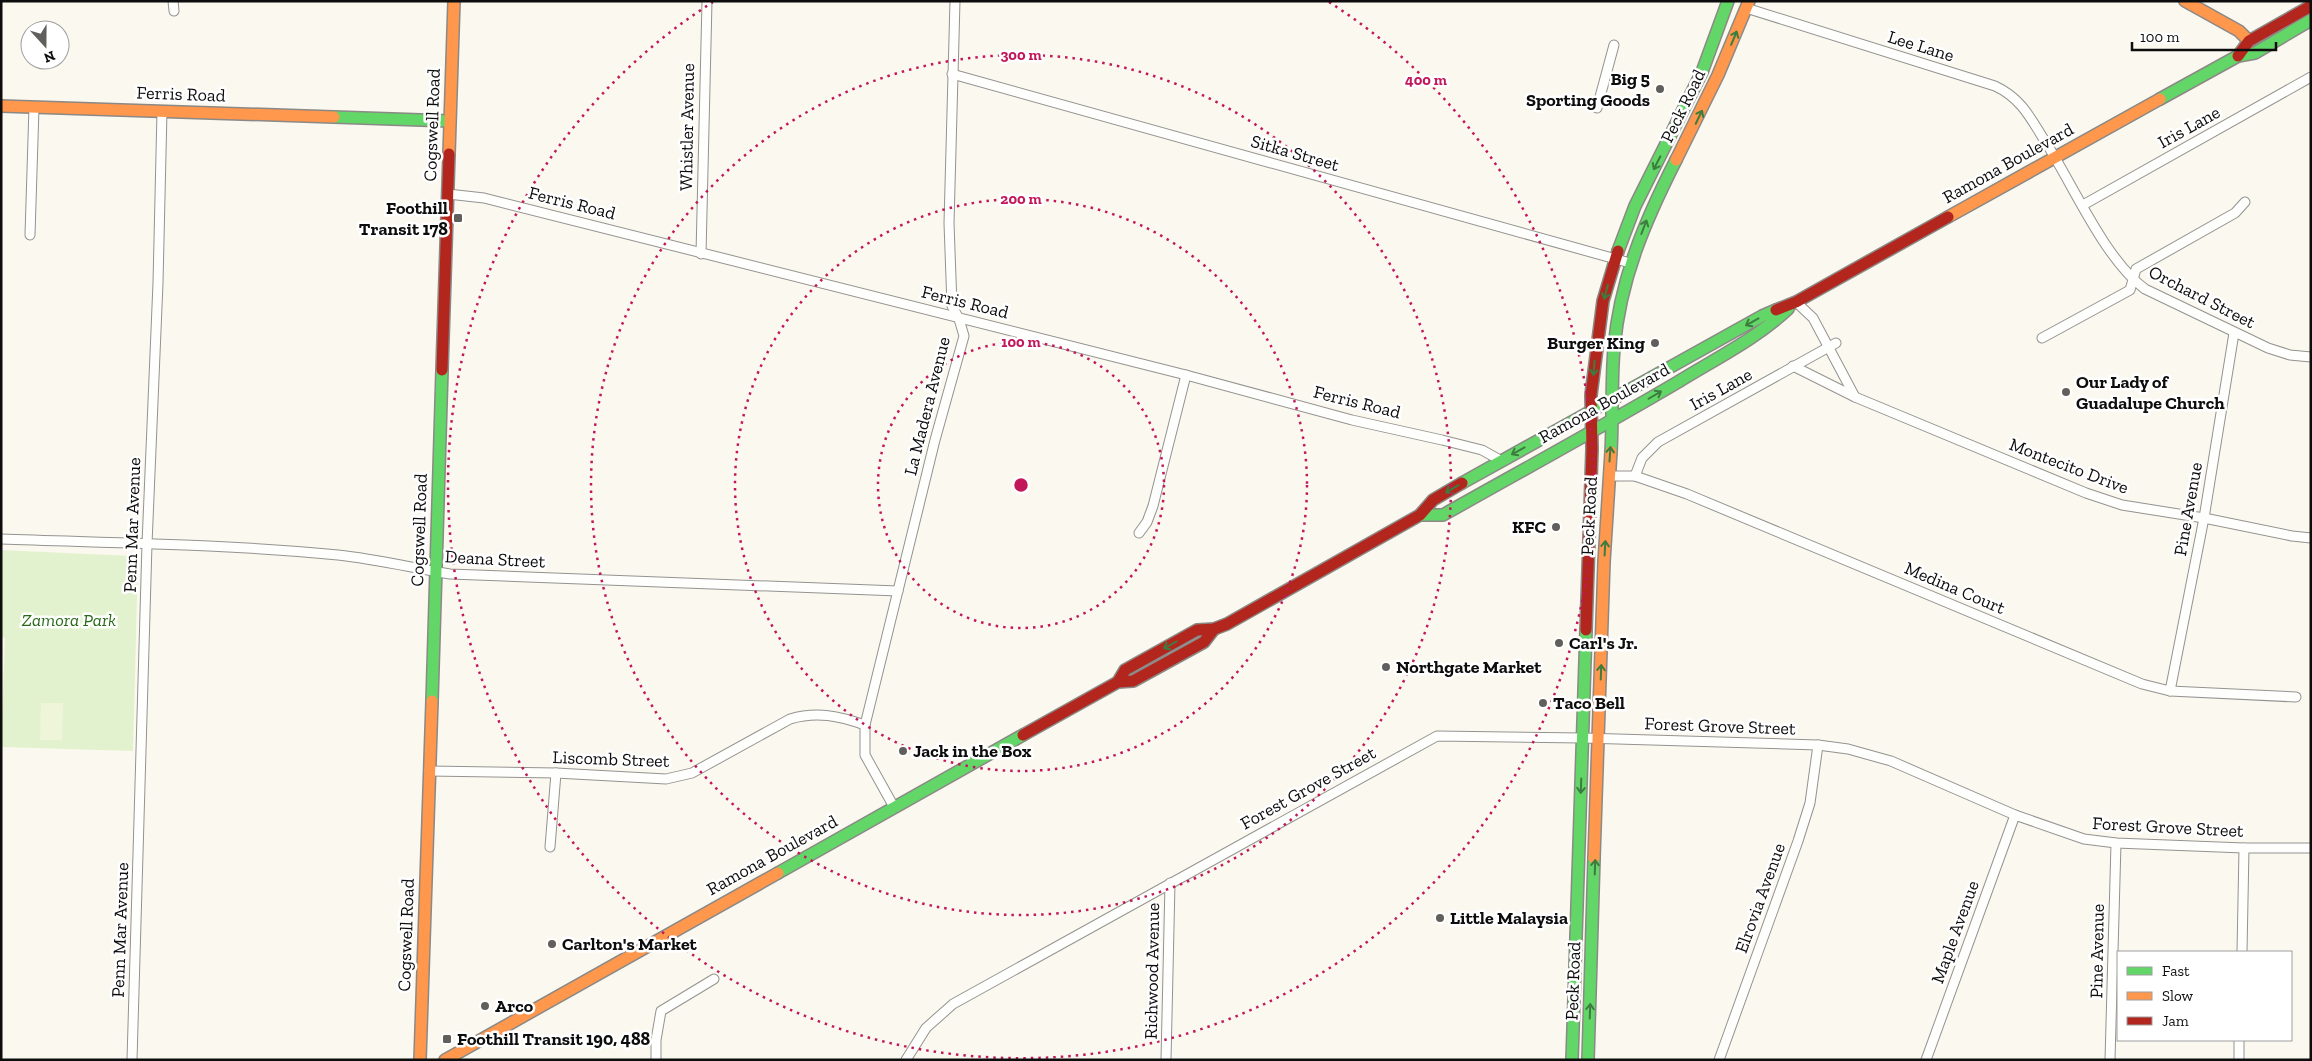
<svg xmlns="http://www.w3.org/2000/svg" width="2312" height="1061" viewBox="0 0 2312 1061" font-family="'Zilla Slab',serif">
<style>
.green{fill:#e3f2ce}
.pitch{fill:#eef5d8}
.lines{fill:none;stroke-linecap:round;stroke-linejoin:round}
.street-casing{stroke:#94938f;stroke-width:11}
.fast-casing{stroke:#8b8986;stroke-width:14}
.slow-casing{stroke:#8b8986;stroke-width:14}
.jam-casing{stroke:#8b8986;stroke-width:14}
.street{stroke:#fefefd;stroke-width:9}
.fast{stroke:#63d668;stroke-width:11}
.slow{stroke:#ff974d;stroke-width:11}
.jam{stroke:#b3261e;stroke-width:11}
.oneway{stroke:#3c7c3f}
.ring{fill:none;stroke:#c2185b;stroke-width:2.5;stroke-dasharray:2.5 5}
.poi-dot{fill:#605f5c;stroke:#fff;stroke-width:2}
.labels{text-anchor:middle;stroke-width:5;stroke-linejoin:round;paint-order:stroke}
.street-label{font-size:18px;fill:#0d0d0d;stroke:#fff}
.poi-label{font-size:18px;font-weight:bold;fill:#0d0d0d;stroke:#fff;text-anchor:start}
.park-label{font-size:18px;font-style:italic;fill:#286a17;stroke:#fff}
.centre{fill:#c2185b;stroke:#fff;stroke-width:2.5}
.ring-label{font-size:15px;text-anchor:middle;font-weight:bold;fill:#c2185b;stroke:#fff;stroke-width:5;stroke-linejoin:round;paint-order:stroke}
</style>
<rect width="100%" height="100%" fill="#fbf8f0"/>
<polygon class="green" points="1,550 132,556 138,560 133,751 1,747 5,638 1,637"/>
<polygon class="pitch" points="41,703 63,703 62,740 40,740"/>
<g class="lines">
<g class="street-casing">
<g id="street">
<polyline points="173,1 174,11"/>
<path d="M1746 8 1995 86C2019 97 2029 115 2043 138 2072 182 2104 259 2145 289L2268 348 2290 355 2311 357"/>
<polyline points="952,74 1630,263"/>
<polyline points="1597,108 1614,45"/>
<polyline points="448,194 484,198 1186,375 1352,420 1442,440 1482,450 1500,460"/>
<polyline points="2083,205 2311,77"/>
<polyline points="30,235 34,107"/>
<polyline points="701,254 707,1"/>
<polyline points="1796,302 1813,318 1855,397"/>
<polyline points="2042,338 2130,290 2136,269 2235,213 2245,202"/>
<polyline points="1793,366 1855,397 2086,493 2122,505 2204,518 2292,536 2311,538"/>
<polyline points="1609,476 1635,476 1687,494 2142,684 2170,691 2296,697"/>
<polyline points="1635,476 1642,458 1658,442 1836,343"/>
<polyline points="1139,533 1147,522 1153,506 1186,375"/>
<path d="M1 539C113 543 226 544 338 555 376 559 413 568 450 574L898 591"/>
<polyline points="2170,691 2204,518 2234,333"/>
<path d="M429 771 556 773 666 779 692 773 790 719C817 711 839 716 865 725"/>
<polyline points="894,807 865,755 865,725 935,440 964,336 959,319 952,306 949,223 955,1"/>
<polyline points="550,847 556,773"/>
<polyline points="2242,952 2244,848"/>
<polyline points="132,1060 147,544 158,283 162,111"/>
<polyline points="656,1060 656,1040 661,1011 714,979"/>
<polyline points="906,1060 926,1028 953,1004 1437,736 1583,738 1818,745 1848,749 1891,761 2015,815 2084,839 2116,843 2244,848 2311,848"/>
<polyline points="1166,1060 1170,883"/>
<polyline points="1719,1060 1798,841 1810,803 1818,745"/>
<polyline points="1926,1060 2015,815"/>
<polyline points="2110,1060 2116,843"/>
<polyline points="2239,1060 2239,1040"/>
</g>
</g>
<g class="fast-casing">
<g id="fast">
<polyline points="2160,99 2238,56 2255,53 2311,20"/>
<polyline points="334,117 450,121"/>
<polyline points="1618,251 1635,206 1702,72 1728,1"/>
<path d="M1611 452C1613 417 1611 383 1614 348 1620 279 1645 221 1676 160"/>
<polyline points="1462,483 1762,316 1776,310"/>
<path d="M1420 515H1443C1521 471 1600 428 1678 382 1715 359 1756 339 1788 309"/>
<polyline points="432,701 442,370"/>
<polyline points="778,873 1023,735"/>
<polyline points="1572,1060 1586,630"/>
<polyline points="1588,1060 1594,858"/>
</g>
</g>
<g class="slow-casing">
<g id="slow">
<polyline points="2185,1 2239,31 2249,41"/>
<polyline points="1,106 334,117"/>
<polyline points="449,154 454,1"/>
<polyline points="1676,160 1718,75 1749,1"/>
<polyline points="1948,217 2160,99"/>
<polyline points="1594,858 1604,562 1611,452"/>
<polyline points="420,1060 432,701"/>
<polyline points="445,1060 778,873"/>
</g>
</g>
<g class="jam-casing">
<g id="jam">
<polyline points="2238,56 2249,41 2311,6"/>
<polyline points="1776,310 1796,302 1948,217"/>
<polyline points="442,370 449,154"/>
<polyline points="1586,630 1592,449 1591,395 1603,301 1618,251"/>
<polyline points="1118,682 1125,670 1197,630 1214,629 1227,624 1420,515 1433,500 1462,483"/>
<polyline points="1023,735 1118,682 1133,681 1204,642 1214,629"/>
</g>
</g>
<use href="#street" class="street"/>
<use href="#fast" class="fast"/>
<use href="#slow" class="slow"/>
<use href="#jam" class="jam"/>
</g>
<defs><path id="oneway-shaft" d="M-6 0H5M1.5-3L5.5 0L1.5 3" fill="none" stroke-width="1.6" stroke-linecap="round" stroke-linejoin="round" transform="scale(1.25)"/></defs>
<g class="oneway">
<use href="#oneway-shaft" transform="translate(1734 38) rotate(-67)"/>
<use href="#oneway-shaft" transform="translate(1699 117) rotate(-64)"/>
<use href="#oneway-shaft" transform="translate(1657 163) rotate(117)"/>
<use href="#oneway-shaft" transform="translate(1644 227) rotate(-69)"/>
<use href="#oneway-shaft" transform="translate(1606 292) rotate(105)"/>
<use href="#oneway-shaft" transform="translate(1752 322) rotate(151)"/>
<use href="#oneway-shaft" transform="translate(1594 368) rotate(95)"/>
<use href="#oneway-shaft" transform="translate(1655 395) rotate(-30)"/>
<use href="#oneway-shaft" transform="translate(1518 451) rotate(151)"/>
<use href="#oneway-shaft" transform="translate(1610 454) rotate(-86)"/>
<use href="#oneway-shaft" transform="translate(1452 489) rotate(149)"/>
<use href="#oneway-shaft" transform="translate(1605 548) rotate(-87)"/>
<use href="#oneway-shaft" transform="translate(1170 645) rotate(151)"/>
<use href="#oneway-shaft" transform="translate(1601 672) rotate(-88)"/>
<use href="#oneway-shaft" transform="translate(1581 786) rotate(92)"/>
<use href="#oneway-shaft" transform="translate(1595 867) rotate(-88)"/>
<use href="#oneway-shaft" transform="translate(1590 1011) rotate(-88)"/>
</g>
<g class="ring">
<circle cx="1021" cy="485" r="143"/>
<circle cx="1021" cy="485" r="286"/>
<circle cx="1021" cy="485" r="430"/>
<path d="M1329 2A573 573 0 1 1 713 2"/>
</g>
<g class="poi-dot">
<circle cx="1660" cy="89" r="5"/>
<rect x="453" y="213" width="10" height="10" rx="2.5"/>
<circle cx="1655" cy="343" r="5"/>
<circle cx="2066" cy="392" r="5"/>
<circle cx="1556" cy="527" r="5"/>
<circle cx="1559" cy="643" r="5"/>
<circle cx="1386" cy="667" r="5"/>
<circle cx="1543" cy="703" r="5"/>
<circle cx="903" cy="751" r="5"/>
<circle cx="1440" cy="918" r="5"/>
<circle cx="552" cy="944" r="5"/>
<circle cx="485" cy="1006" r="5"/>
<rect x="442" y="1034" width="10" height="10" rx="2.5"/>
</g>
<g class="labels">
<g class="street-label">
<text transform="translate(1921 46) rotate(17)" y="6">Lee Lane</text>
<text transform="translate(181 94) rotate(2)" y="6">Ferris Road</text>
<text transform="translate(1683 106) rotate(-64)" y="6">Peck Road</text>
<text transform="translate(432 125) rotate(-88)" y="6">Cogswell Road</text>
<text transform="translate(687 127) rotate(-89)" y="6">Whistler Avenue</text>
<text transform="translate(2189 127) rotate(-29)" y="6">Iris Lane</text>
<text transform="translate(1295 153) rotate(16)" y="6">Sitka Street</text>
<text transform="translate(2008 163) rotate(-29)" y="6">Ramona Boulevard</text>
<text transform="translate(572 203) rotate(14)" y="6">Ferris Road</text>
<text transform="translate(2202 297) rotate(27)" y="6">Orchard Street</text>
<text transform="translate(965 302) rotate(14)" y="6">Ferris Road</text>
<text transform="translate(1721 389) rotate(-29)" y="6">Iris Lane</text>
<text transform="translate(1357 402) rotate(14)" y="6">Ferris Road</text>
<text transform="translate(1604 403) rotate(-29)" y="6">Ramona Boulevard</text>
<text transform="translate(927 406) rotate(-76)" y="6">La Madera Avenue</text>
<text transform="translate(2069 466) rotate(21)" y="6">Montecito Drive</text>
<text transform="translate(2188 509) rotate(-80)" y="6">Pine Avenue</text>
<text transform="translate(1589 516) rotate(-87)" y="6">Peck Road</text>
<text transform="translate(132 525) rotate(-88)" y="6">Penn Mar Avenue</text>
<text transform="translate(419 530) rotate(-88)" y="6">Cogswell Road</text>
<text transform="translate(495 559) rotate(3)" y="6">Deana Street</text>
<text transform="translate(1955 588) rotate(23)" y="6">Medina Court</text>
<text transform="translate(1720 726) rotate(2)" y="6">Forest Grove Street</text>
<text transform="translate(611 759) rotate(2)" y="6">Liscomb Street</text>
<text transform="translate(1308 788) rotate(-29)" y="6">Forest Grove Street</text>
<text transform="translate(2168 827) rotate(3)" y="6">Forest Grove Street</text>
<text transform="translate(772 855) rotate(-29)" y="6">Ramona Boulevard</text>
<text transform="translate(1760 898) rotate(-70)" y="6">Elrovia Avenue</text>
<text transform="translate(120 930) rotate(-88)" y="6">Penn Mar Avenue</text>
<text transform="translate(1955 932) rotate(-70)" y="6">Maple Avenue</text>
<text transform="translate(406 935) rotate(-88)" y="6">Cogswell Road</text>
<text transform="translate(2097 951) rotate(-89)" y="6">Pine Avenue</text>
<text transform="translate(1152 971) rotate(-89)" y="6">Richwood Avenue</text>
<text transform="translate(1573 981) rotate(-88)" y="6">Peck Road</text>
</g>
<g class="poi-label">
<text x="1650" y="85" text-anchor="end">Big 5<tspan x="1650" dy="21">Sporting Goods</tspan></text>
<text x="448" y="214" text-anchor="end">Foothill<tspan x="448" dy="21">Transit 178</tspan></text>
<text x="1645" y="349" text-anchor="end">Burger King</text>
<text x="2076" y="388">Our Lady of<tspan x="2076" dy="21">Guadalupe Church</tspan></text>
<text x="1546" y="533" text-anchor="end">KFC</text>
<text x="1569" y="649">Carl's Jr.</text>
<text x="1396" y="673">Northgate Market</text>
<text x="1553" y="709">Taco Bell</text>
<text x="913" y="757">Jack in the Box</text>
<text x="1450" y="924">Little Malaysia</text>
<text x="562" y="950">Carlton's Market</text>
<text x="495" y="1012">Arco</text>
<text x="457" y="1045">Foothill Transit 190, 488</text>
</g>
<g class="park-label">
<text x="69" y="626">Zamora Park</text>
</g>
</g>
<circle cx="1021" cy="485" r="8" class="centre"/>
<g class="ring-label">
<text x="1021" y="60">300 m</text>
<text x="1426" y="85">400 m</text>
<text x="1021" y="204">200 m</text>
<text x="1021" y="347">100 m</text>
</g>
<rect width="2312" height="1061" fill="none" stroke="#0d0d0d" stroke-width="5"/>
<rect x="2117" y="951" width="175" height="90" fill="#ffffff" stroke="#9e9e9e"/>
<rect x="2127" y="967" width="25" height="8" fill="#63d668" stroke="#9e9e9e"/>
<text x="2162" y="976" font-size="15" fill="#0d0d0d">Fast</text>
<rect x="2127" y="992" width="25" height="8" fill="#ff974d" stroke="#9e9e9e"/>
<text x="2162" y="1001" font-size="15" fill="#0d0d0d">Slow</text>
<rect x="2127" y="1017" width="25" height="8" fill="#b3261e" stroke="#9e9e9e"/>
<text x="2162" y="1026" font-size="15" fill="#0d0d0d">Jam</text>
<g transform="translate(45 45) rotate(159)"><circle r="24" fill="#ffffff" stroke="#9e9e9e"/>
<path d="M0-4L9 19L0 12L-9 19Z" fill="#605f5c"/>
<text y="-8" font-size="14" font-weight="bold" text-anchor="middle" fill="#0d0d0d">N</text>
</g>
<path d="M2132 42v8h144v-8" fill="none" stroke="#0d0d0d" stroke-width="2.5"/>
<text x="2140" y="42" font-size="15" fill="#0d0d0d" stroke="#ffffff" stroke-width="4" paint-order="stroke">100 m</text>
</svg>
